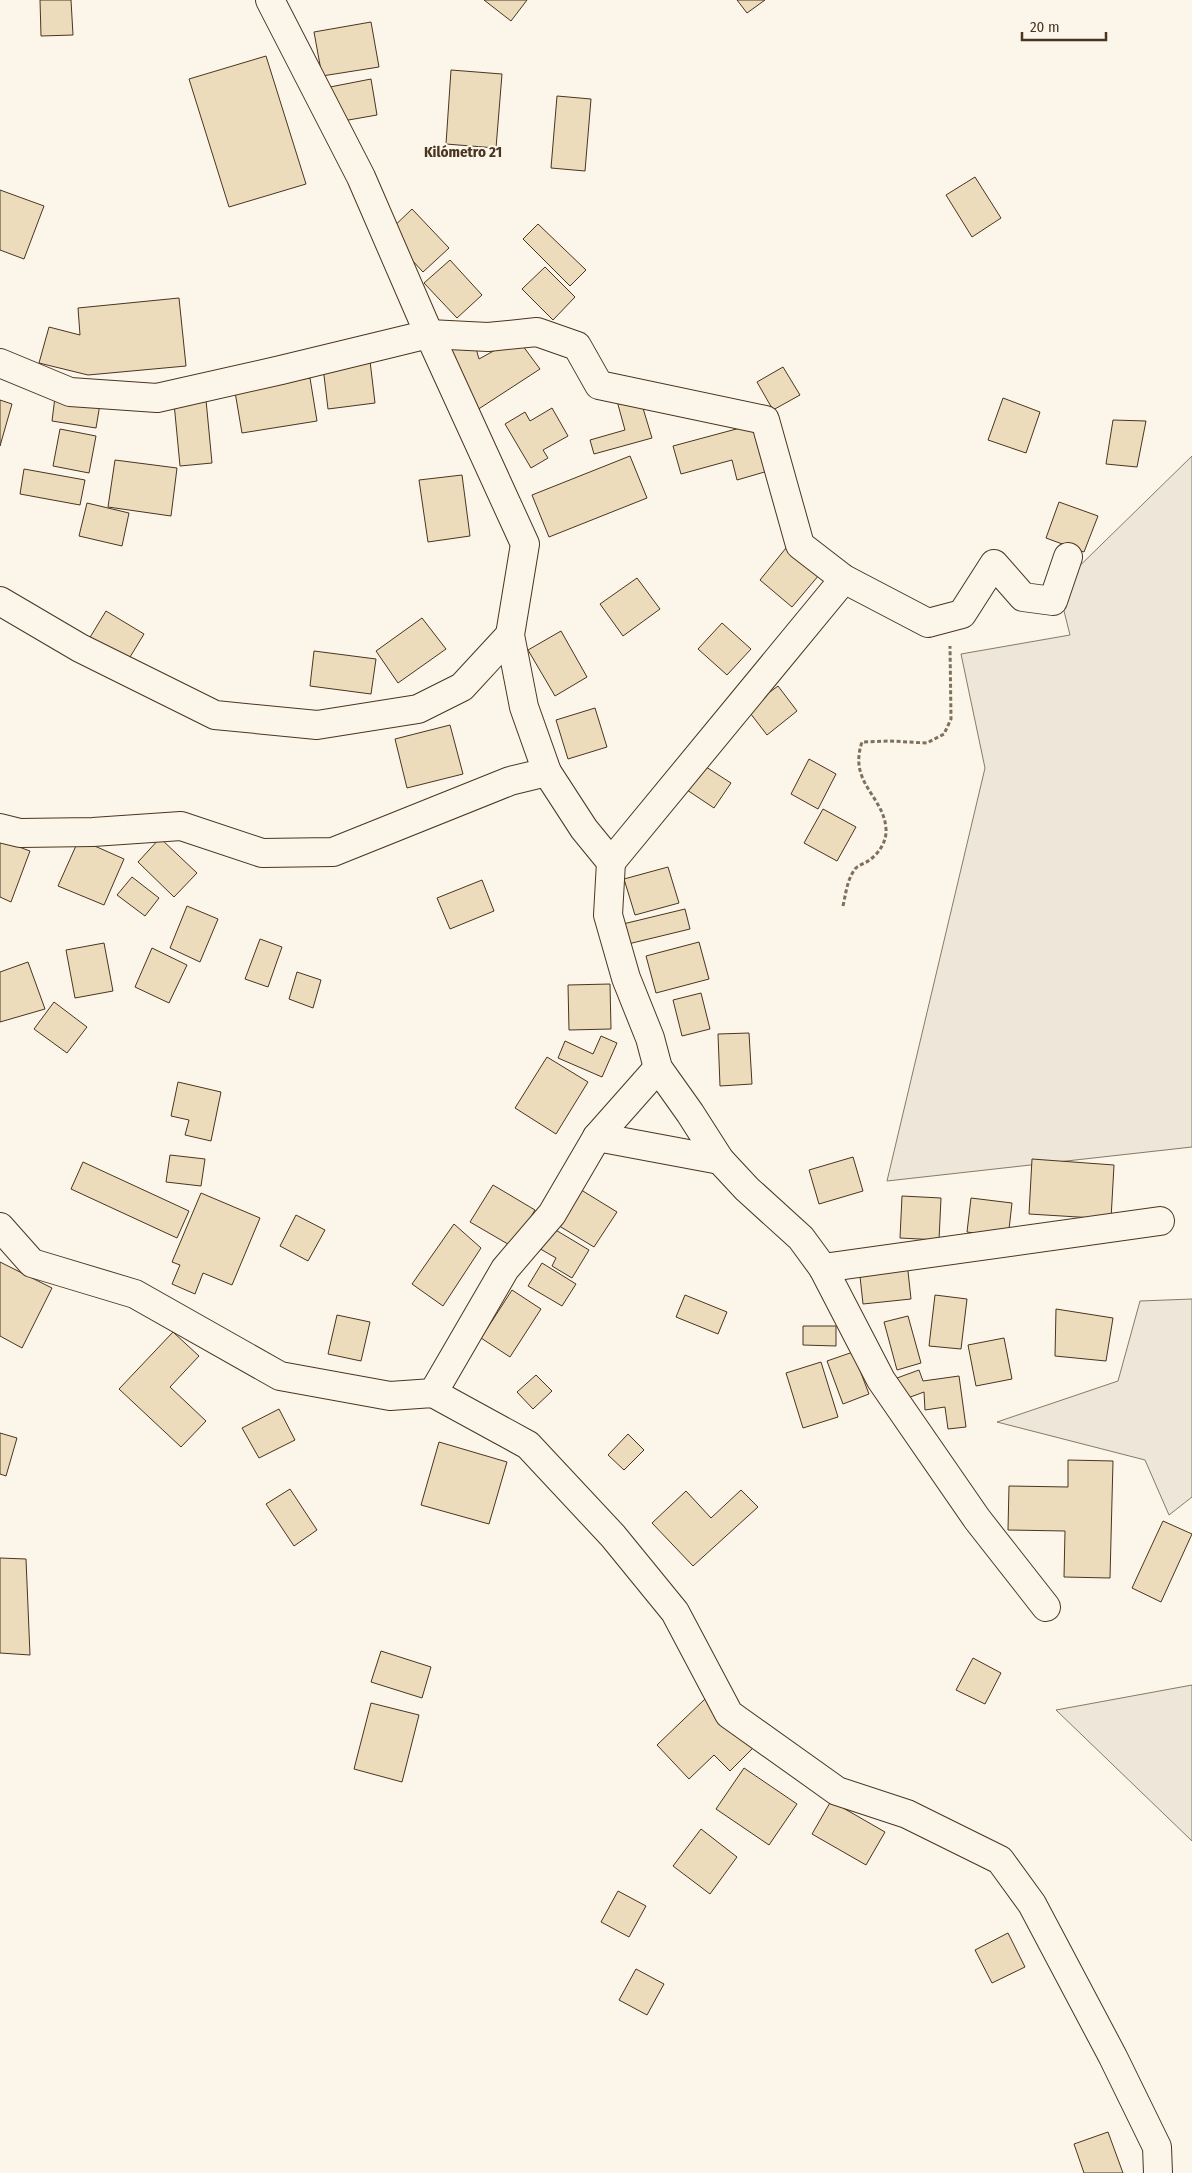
<svg xmlns="http://www.w3.org/2000/svg" width="1192" height="2173" viewBox="0 0 1192 2173" font-family="'Fira Sans Condensed',sans-serif">
<style>
.green{fill:#ede6d9;stroke:#887966}
.building{fill:#ecdcbc;stroke:#4a3520}
.lines{fill:none;stroke-linecap:round;stroke-linejoin:round}
.minor-casing{stroke:#4a3520;stroke-width:30}
.path{stroke:#7f6f5c;stroke-width:3;stroke-dasharray:4 2.5;stroke-linecap:butt}
.minor{stroke:#fbf6e9;stroke-width:28}
.labels{text-anchor:middle;stroke-width:4;stroke-linejoin:round;paint-order:stroke}
.quarter-label{font-size:15px;font-weight:bold;fill:#4a3520;stroke:#fbf6e9}
</style>
<rect width="100%" height="100%" fill="#fbf6e9"/>
<g class="green">
<polygon points="1192,456 1192,1147 887,1181 985,768 961,654 1070,635 1058,587"/>
<polygon points="1192,1299 1192,1497 1169,1515 1145,1460 997,1422 1118,1381 1140,1301"/>
<polygon points="1192,1685 1192,1841 1056,1710"/>
</g>
<g class="building">
<polygon points="40,0 71,0 73,35 41,36"/>
<polygon points="484,0 527,0 511,21"/>
<polygon points="737,0 765,0 747,13"/>
<polygon points="371,22 379,67 322,76 314,32"/>
<polygon points="266,56 306,184 229,207 189,79"/>
<polygon points="451,70 502,74 496,148 446,144"/>
<polygon points="371,79 377,115 337,122 330,87"/>
<polygon points="557,96 591,99 585,171 551,168"/>
<polygon points="975,177 1001,218 972,237 946,195"/>
<polygon points="0,190 44,206 24,259 0,250"/>
<polygon points="412,209 449,248 423,272 387,233"/>
<polygon points="538,224 586,270 570,286 523,239"/>
<polygon points="450,260 482,295 457,318 424,283"/>
<polygon points="545,267 575,297 553,320 522,289"/>
<polygon points="179,298 186,366 88,375 39,363 49,327 80,335 78,308"/>
<polygon points="473,338 479,359 517,338 540,369 474,412 439,348"/>
<polygon points="370,361 375,403 328,409 323,367"/>
<polygon points="783,367 800,395 773,410 757,382"/>
<polygon points="310,378 317,421 242,433 234,386 279,383"/>
<polygon points="639,395 652,438 594,454 590,440 625,430 617,401"/>
<polygon points="55,397 100,404 96,428 52,421"/>
<polygon points="1003,398 1040,412 1026,453 988,440"/>
<polygon points="0,400 12,404 0,446"/>
<polygon points="206,400 212,463 180,466 174,403"/>
<polygon points="552,408 568,436 543,450 548,458 531,468 505,424 525,412 530,421"/>
<polygon points="1113,420 1146,421 1137,467 1106,464"/>
<polygon points="755,424 768,471 737,480 732,460 681,474 673,446"/>
<polygon points="60,429 96,436 89,473 53,466"/>
<polygon points="630,456 647,498 549,537 532,495"/>
<polygon points="115,460 177,468 171,516 108,507"/>
<polygon points="24,469 85,480 80,505 20,494"/>
<polygon points="462,475 470,536 428,542 419,480"/>
<polygon points="1059,502 1098,516 1084,552 1046,538"/>
<polygon points="87,503 129,513 122,546 79,536"/>
<polygon points="786,548 819,575 792,607 760,580"/>
<polygon points="637,578 660,609 623,636 600,604"/>
<polygon points="106,611 144,634 127,662 89,639"/>
<polygon points="422,618 446,649 398,683 376,651"/>
<polygon points="722,623 751,649 727,675 698,649"/>
<polygon points="561,631 587,677 555,696 528,650"/>
<polygon points="314,651 376,659 371,694 310,686"/>
<polygon points="778,686 797,711 767,735 747,709"/>
<polygon points="595,708 607,747 568,759 556,720"/>
<polygon points="450,725 463,774 407,788 395,739"/>
<polygon points="809,759 836,774 818,809 791,794"/>
<polygon points="703,765 731,783 714,808 687,790"/>
<polygon points="823,809 856,827 837,861 804,843"/>
<polygon points="160,838 197,873 174,897 138,862"/>
<polygon points="79,839 124,859 104,905 58,886"/>
<polygon points="0,840 30,851 11,902 0,897"/>
<polygon points="668,867 679,903 635,915 624,879"/>
<polygon points="132,877 159,898 145,916 117,895"/>
<polygon points="482,880 494,911 450,929 437,898"/>
<polygon points="187,906 218,919 200,962 170,948"/>
<polygon points="685,909 690,929 628,944 623,924"/>
<polygon points="260,939 282,947 268,987 245,979"/>
<polygon points="699,942 709,979 656,993 646,956"/>
<polygon points="104,943 113,991 75,998 66,950"/>
<polygon points="152,948 187,965 169,1003 135,987"/>
<polygon points="28,962 45,1009 0,1022 0,972"/>
<polygon points="297,972 321,980 313,1008 289,999"/>
<polygon points="610,984 611,1029 569,1030 568,985"/>
<polygon points="701,993 710,1029 682,1036 673,1000"/>
<polygon points="54,1002 87,1027 67,1053 34,1029"/>
<polygon points="749,1033 752,1084 720,1086 718,1034"/>
<polygon points="601,1036 617,1043 602,1077 558,1058 565,1041 593,1054"/>
<polygon points="547,1057 588,1082 556,1134 515,1108"/>
<polygon points="178,1082 221,1092 211,1141 185,1135 189,1120 171,1116"/>
<polygon points="170,1155 205,1159 201,1186 166,1182"/>
<polygon points="853,1157 863,1191 819,1204 809,1170"/>
<polygon points="1032,1159 1114,1165 1111,1219 1029,1214"/>
<polygon points="83,1162 189,1211 177,1238 71,1189"/>
<polygon points="493,1185 535,1210 513,1247 470,1222"/>
<polygon points="578,1188 617,1212 594,1247 556,1224"/>
<polygon points="201,1193 260,1218 232,1285 203,1273 195,1294 172,1284 180,1265 172,1262"/>
<polygon points="902,1196 941,1198 939,1240 900,1238"/>
<polygon points="971,1198 1012,1203 1008,1238 967,1232"/>
<polygon points="296,1215 325,1230 308,1261 280,1246"/>
<polygon points="454,1224 481,1248 443,1306 412,1284"/>
<polygon points="549,1226 589,1250 572,1278 552,1266 556,1258 537,1247"/>
<polygon points="0,1262 52,1288 22,1348 0,1336"/>
<polygon points="907,1262 911,1299 863,1304 859,1267"/>
<polygon points="542,1263 576,1284 562,1306 528,1286"/>
<polygon points="512,1290 541,1309 510,1357 481,1338"/>
<polygon points="685,1295 727,1312 718,1334 676,1317"/>
<polygon points="935,1295 967,1299 961,1349 929,1346"/>
<polygon points="1056,1309 1113,1318 1106,1361 1055,1356"/>
<polygon points="337,1315 370,1322 361,1361 328,1354"/>
<polygon points="908,1316 921,1363 897,1370 884,1322"/>
<polygon points="803,1326 836,1326 836,1346 803,1345"/>
<polygon points="173,1332 199,1356 170,1387 206,1421 181,1447 119,1389"/>
<polygon points="1004,1338 1012,1379 976,1386 968,1345"/>
<polygon points="853,1352 869,1394 843,1404 827,1361"/>
<polygon points="821,1362 838,1417 803,1428 786,1373"/>
<polygon points="919,1370 923,1381 959,1376 966,1427 948,1429 945,1407 925,1410 924,1392 905,1399 897,1378"/>
<polygon points="536,1375 552,1391 533,1409 517,1392"/>
<polygon points="279,1409 295,1440 259,1458 242,1428"/>
<polygon points="0,1433 17,1438 6,1476 0,1474"/>
<polygon points="628,1434 644,1450 624,1470 608,1455"/>
<polygon points="439,1442 507,1462 489,1524 421,1505"/>
<polygon points="1068,1460 1113,1461 1110,1578 1064,1577 1065,1531 1008,1530 1009,1486 1068,1487"/>
<polygon points="290,1489 317,1530 294,1546 266,1504"/>
<polygon points="741,1490 758,1507 693,1566 652,1523 686,1491 711,1518"/>
<polygon points="1163,1521 1192,1534 1161,1602 1132,1588"/>
<polygon points="0,1558 26,1559 30,1655 0,1653"/>
<polygon points="381,1651 431,1667 422,1698 371,1682"/>
<polygon points="973,1658 1001,1673 985,1704 956,1690"/>
<polygon points="705,1699 753,1748 730,1771 714,1755 689,1779 657,1745"/>
<polygon points="371,1703 419,1715 402,1782 354,1769"/>
<polygon points="744,1768 797,1804 769,1845 716,1809"/>
<polygon points="831,1801 885,1832 866,1865 812,1834"/>
<polygon points="701,1829 737,1857 710,1894 673,1866"/>
<polygon points="618,1891 646,1906 629,1937 601,1922"/>
<polygon points="1008,1933 1025,1967 992,1983 975,1950"/>
<polygon points="636,1969 664,1984 647,2015 619,2000"/>
<polygon points="1108,2132 1123,2173 1084,2173 1074,2144"/>
</g>
<g class="lines">
<g class="minor-casing">
<g id="minor">
<polyline points="270,0 361,177 429,334 525,544 510,635 524,707 547,772 584,829 611,862 608,915 626,978 650,1038 658,1068 690,1113 720,1160 747,1189 801,1238 823,1268 881,1380 977,1519 1046,1607"/>
<polyline points="0,363 70,392 157,398 281,370 429,334 488,337 537,332 577,346 599,385 765,420 800,545 844,579 928,623 962,614 994,564 1023,597 1053,601 1068,557"/>
<polyline points="0,601 80,648 215,715 317,725 418,709 462,687 510,635"/>
<polyline points="0,828 20,833 93,832 181,826 262,853 333,852 510,781 547,772"/>
<polyline points="611,862 844,579"/>
<polyline points="597,1137 720,1160"/>
<polyline points="0,1227 32,1263 135,1294 280,1376 390,1396 433,1393 528,1445 613,1536 675,1612 729,1714 837,1791 907,1814 1000,1860 1032,1904 1113,2057 1157,2147 1158,2173"/>
<polyline points="823,1268 1160,1221"/>
<polyline points="433,1393 505,1269 552,1214 597,1137 658,1068"/>
</g>
</g>
<path class="path" d="M843 906C846 893 847 880 855 869 858 865 864 864 868 861 879 854 887 841 886 829 884 796 848 783 862 742L890 741 927 743 944 734 951 719 950 646"/>
<use href="#minor" class="minor"/>
</g>
<g class="labels">
<g class="quarter-label">
<text x="463" y="157">Kilómetro 21</text>
</g>
</g>
<path d="M1022 32v8h84v-8" fill="none" stroke="#4a3520" stroke-width="2.5"/>
<text x="1030" y="32" font-size="15" fill="#4a3520" stroke="#fbf6e9" stroke-width="4" paint-order="stroke">20 m</text>
</svg>
